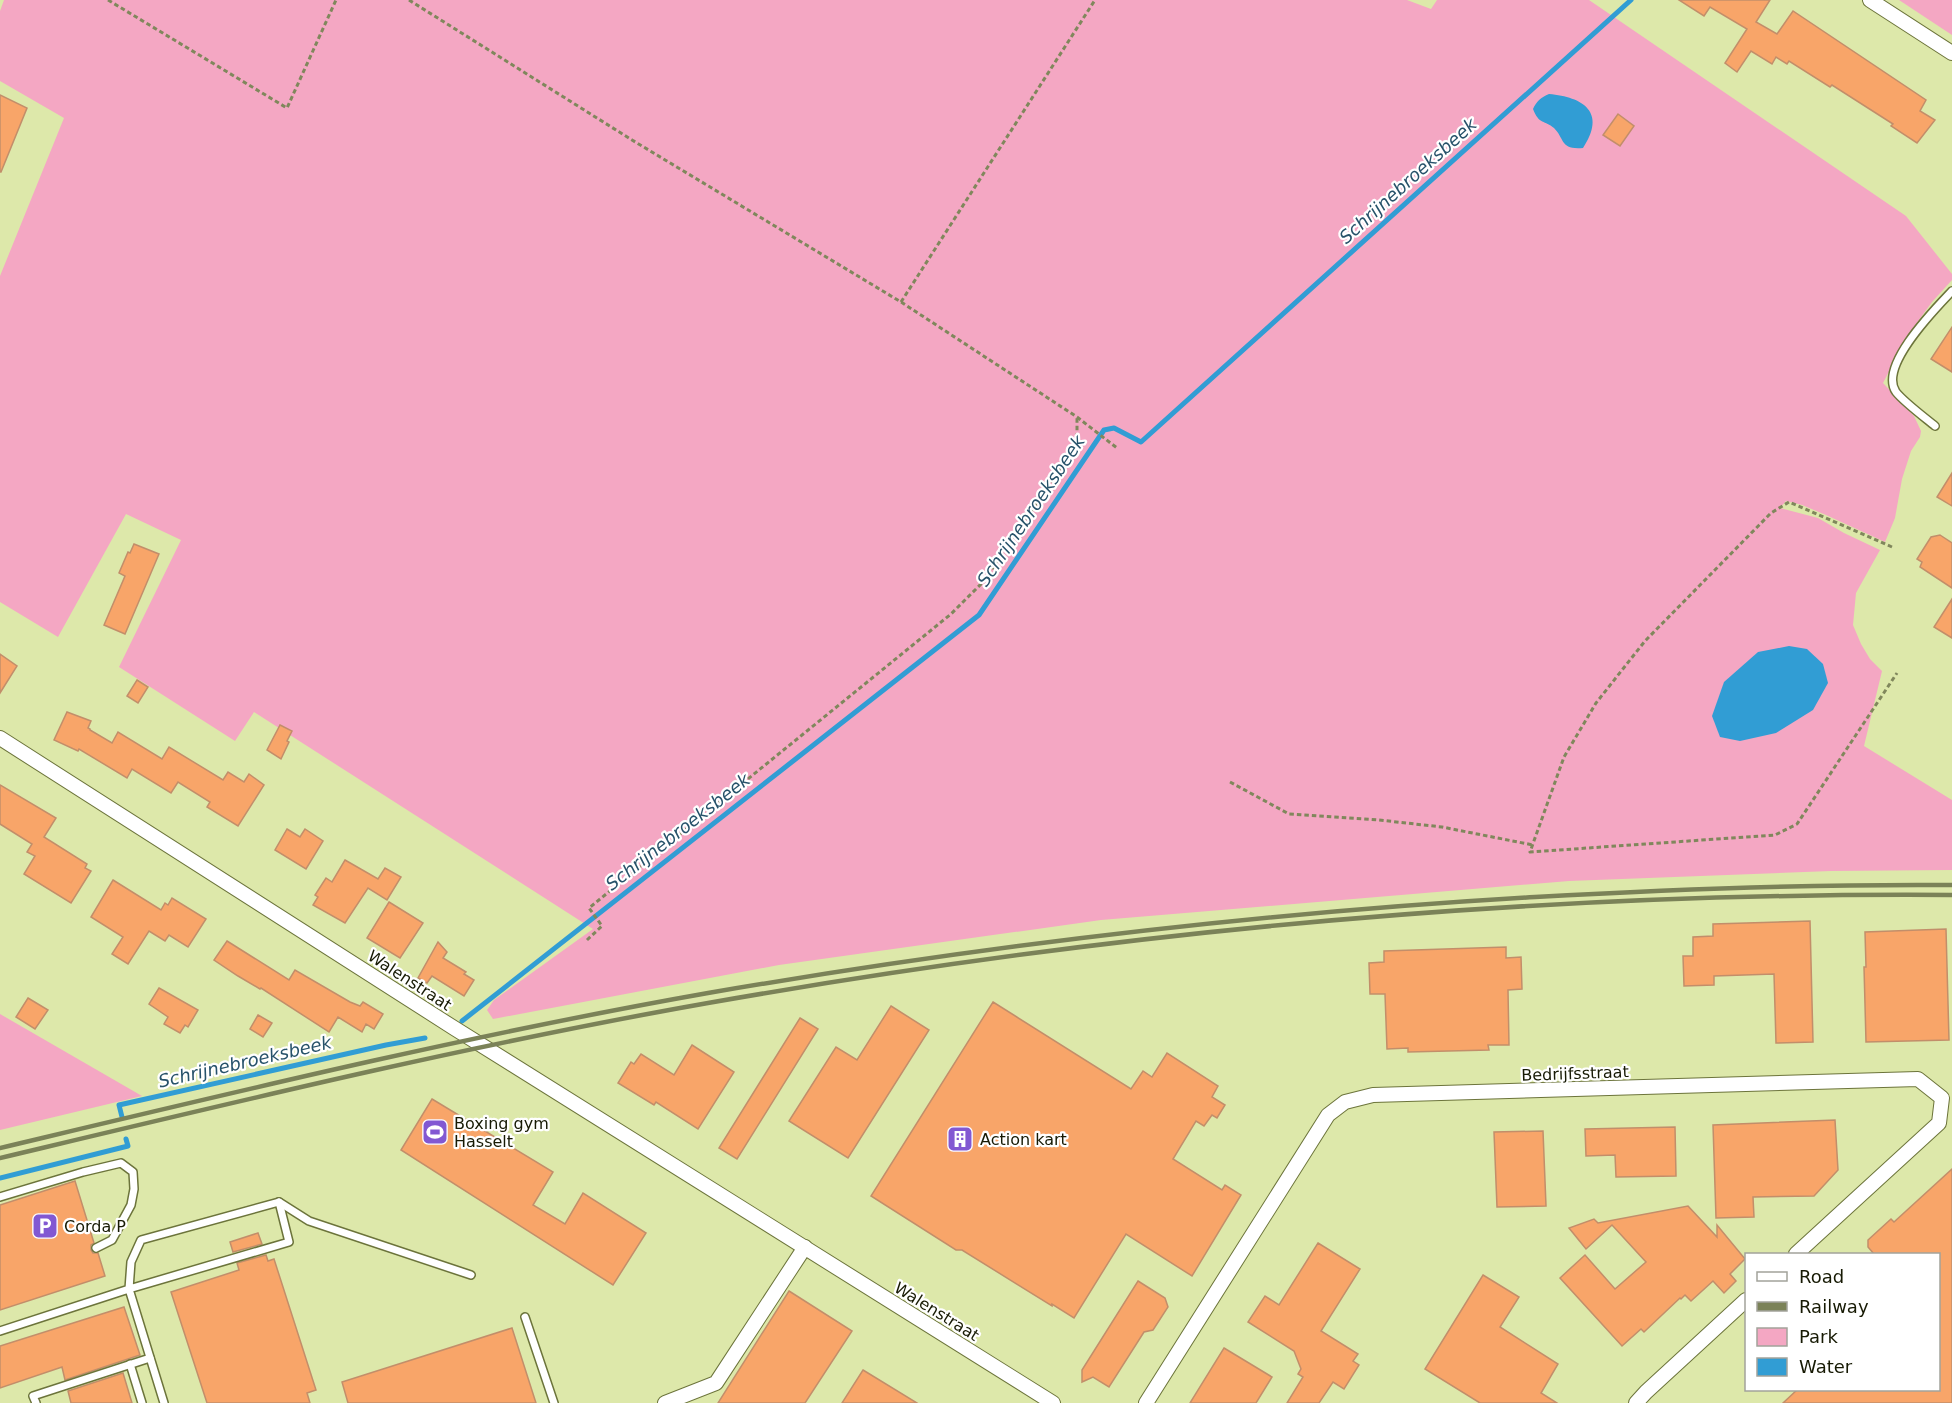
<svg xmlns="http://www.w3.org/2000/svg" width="1952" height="1403" viewBox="0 0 1952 1403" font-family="'DejaVu Sans',sans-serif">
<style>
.green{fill:#f4a7c3}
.water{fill:#319dd4}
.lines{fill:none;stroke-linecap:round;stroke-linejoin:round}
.stream{stroke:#319dd4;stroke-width:5}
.building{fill:#f8a569;stroke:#c28e6a;stroke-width:1.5}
.service-casing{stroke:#6c743b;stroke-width:10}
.minor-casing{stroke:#6c743b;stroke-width:16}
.path{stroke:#80875c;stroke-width:3;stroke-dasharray:4.5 3;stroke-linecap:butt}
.service{stroke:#fff;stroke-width:7}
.minor{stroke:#fff;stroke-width:14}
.rail{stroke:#7b8258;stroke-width:4.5}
.labels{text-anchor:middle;stroke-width:4.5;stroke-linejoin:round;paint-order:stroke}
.street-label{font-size:16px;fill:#171a04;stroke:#fff}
.poi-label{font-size:16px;fill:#171a04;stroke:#fff;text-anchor:start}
.water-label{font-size:18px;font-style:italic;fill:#27526a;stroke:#fff}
</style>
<rect width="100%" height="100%" fill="#dde8aa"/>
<g class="green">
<polygon points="4,0 1407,0 1431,9 1437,0 1589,0 1906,216 1952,274 1952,280 1932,302 1908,335 1883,383 1914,416 1921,431 1920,437 1911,451 1902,479 1895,518 1885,542 1826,515 1802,505 1786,501 1780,508 1818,518 1844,533 1880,550 1856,593 1853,625 1861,644 1870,659 1882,671 1864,746 1952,800 1952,870 1831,871 1569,881 1101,920 779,965 493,1019 487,1010 494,1000 593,929 254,712 235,741 119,667 181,540 126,514 58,637 0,602 0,276 64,118 0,81 0,11"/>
<polygon points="1899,0 1952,0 1952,35"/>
<polygon points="0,1014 142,1096 0,1130"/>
</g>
<g class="water">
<path d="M1549 94C1583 97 1607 112 1583 148 1560 150 1565 139 1554 128 1545 120 1539 125 1533 109 1536 102 1541 97 1549 94Z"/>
<polygon points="1789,646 1807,649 1823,664 1828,683 1813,710 1776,733 1740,741 1720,737 1712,716 1724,682 1758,652"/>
</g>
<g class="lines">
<g class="stream">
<polyline points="462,1021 979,615 1104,430 1114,428 1141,442 1631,0"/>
<polyline points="122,1117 119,1105 386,1045 425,1038"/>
<polyline points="0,1178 128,1146 126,1139"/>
</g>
</g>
<g class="building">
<polygon points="1679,0 1770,0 1756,22 1777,34 1793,11 1926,100 1920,111 1935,120 1917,143 1891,126 1893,124 1832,85 1830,87 1789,61 1787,64 1776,57 1772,64 1751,51 1737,72 1725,63 1747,29 1710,7 1704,16"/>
<polygon points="0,95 27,108 1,172 0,172"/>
<polygon points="1618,114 1634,126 1620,146 1603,135"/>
<polygon points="1952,327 1952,372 1931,359"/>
<polygon points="1952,473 1952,506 1937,497"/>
<polygon points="1940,535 1952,543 1952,588 1920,567 1922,562 1917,559 1931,537"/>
<polygon points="134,544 159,554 125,634 104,625 125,576 119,573 128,552 130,553"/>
<polygon points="1952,599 1952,638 1934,627"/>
<polygon points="0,654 17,666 0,693"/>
<polygon points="137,680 148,687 138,703 127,696"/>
<polygon points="67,712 91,721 88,728 90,729 90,730 112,743 118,732 162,759 169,747 223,780 228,772 244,782 249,774 264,785 238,826 207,807 210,802 178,782 171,793 132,769 127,778 79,749 78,751 54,740"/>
<polygon points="280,725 292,731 287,741 289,742 281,759 267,750"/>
<polygon points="0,785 56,818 44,837 87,864 85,868 91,871 71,903 24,874 35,856 27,852 32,844 0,824"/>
<polygon points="287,829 300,837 305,829 323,841 306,869 275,850"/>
<polygon points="345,860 378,879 385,868 401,877 387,900 368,888 345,923 313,905 318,897 315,895 326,878 332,882"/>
<polygon points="113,880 161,910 165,903 168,905 172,898 206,919 188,947 169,935 165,941 149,931 128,964 112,954 123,937 91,917"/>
<polygon points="389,902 423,923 400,958 367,938"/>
<polygon points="1810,921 1813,1042 1776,1043 1774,974 1714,976 1714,985 1684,986 1683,956 1693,956 1693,937 1713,936 1713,924"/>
<polygon points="1946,929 1949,1040 1866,1042 1864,967 1866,967 1865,932"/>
<polygon points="227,941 289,980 295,970 350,1002 360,1006 363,1002 383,1014 374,1029 366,1024 362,1032 338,1017 329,1032 261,988 260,989 238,976 214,960"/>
<polygon points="438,942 447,952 443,958 466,972 464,974 474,980 464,996 432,976 427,983 418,978"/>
<polygon points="1506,947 1506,958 1521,957 1522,989 1508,990 1509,1045 1488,1045 1489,1050 1408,1052 1408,1048 1387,1049 1385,994 1370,994 1369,963 1384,962 1384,951"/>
<polygon points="159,988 198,1010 188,1027 185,1025 180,1033 164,1024 168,1017 149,1004"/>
<polygon points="28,998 48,1010 35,1029 16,1017"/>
<polygon points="993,1002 1131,1089 1143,1071 1152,1077 1167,1053 1218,1086 1212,1097 1225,1105 1217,1118 1212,1115 1204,1126 1196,1121 1173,1159 1222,1190 1225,1185 1241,1195 1192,1276 1126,1234 1074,1318 1052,1304 1052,1306 962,1250 956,1250 871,1196"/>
<polygon points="891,1006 929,1030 848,1158 789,1121 836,1047 857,1060"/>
<polygon points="258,1015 272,1023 263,1037 250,1029"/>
<polygon points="800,1018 818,1029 737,1159 719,1148"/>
<polygon points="692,1045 734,1072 698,1129 656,1102 654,1105 618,1083 631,1062 634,1064 641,1054 674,1075"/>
<polygon points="432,1099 553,1172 533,1205 565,1224 583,1193 646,1233 613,1285 401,1150"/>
<polygon points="1835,1120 1838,1170 1814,1196 1753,1197 1754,1217 1716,1218 1713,1125"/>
<polygon points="1675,1127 1676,1176 1616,1177 1615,1155 1586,1156 1585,1129"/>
<polygon points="1543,1131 1546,1206 1497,1207 1494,1132"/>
<polygon points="1952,1169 1952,1403 1783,1403 1798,1389 1938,1389 1938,1254 1874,1254 1868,1247 1868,1240 1891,1219 1894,1222"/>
<polygon points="75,1181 94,1243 91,1245 91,1250 93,1253 98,1253 105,1276 0,1310 0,1205"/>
<polygon points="1688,1206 1717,1237 1717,1225 1745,1259 1730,1274 1736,1281 1724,1293 1713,1281 1691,1301 1685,1295 1681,1299 1680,1298 1644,1332 1641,1329 1622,1346 1560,1278 1585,1255 1615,1289 1646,1262 1612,1225 1586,1249 1569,1228 1594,1219 1598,1223"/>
<polygon points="258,1233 262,1244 233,1252 230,1242"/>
<polygon points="1318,1243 1360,1269 1321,1331 1358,1354 1353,1361 1359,1365 1344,1389 1333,1382 1319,1403 1287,1403 1303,1377 1298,1374 1301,1369 1294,1351 1248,1322 1265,1296 1279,1305"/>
<polygon points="266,1255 268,1261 274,1259 316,1390 307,1393 310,1403 207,1403 171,1292 239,1270 237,1263"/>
<polygon points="1483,1275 1519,1297 1500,1327 1558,1364 1541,1393 1557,1403 1480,1403 1425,1369"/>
<polygon points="1138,1281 1165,1298 1168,1307 1153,1330 1144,1332 1109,1387 1093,1377 1082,1382 1082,1370"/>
<polygon points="789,1291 852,1331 805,1403 718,1403"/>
<polygon points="124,1307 140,1355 65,1380 62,1367 0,1388 0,1346"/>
<polygon points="512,1328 536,1403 348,1403 342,1382"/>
<polygon points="1224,1348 1272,1377 1256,1403 1190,1403"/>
<polygon points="863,1370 917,1403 842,1403"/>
<polygon points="123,1373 132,1403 71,1403 68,1391"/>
</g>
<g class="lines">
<g class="service-casing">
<g id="service">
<path d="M1935 426C1924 417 1904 402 1896 392 1878 366 1936 308 1952 291"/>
<polyline points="0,1197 83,1172 121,1163 133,1172 134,1189 131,1205 112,1240 96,1248"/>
<polyline points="279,1202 309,1221 471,1275"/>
<polyline points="525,1317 554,1403"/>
<polyline points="0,1331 129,1289 131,1262 141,1240 279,1202 289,1242 129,1289 164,1403"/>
<polyline points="130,1364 142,1403"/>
<polyline points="36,1403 33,1396 150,1358"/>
</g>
</g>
<g class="minor-casing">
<g id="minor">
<polyline points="1870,0 1952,53"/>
<polyline points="0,738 454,1028 1053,1403"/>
<polyline points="665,1403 716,1383 805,1247"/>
<polyline points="1146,1403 1328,1115 1345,1102 1373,1095 1918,1079 1942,1098 1939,1123 1796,1254"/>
<polyline points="1636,1403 1646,1392 1746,1300"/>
</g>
</g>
<g class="path">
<polyline points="108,0 287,108 336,0"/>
<polyline points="409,0 632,140 901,302 1077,417 1117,448"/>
<polyline points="901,302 1095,0"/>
<polyline points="1892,547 1789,502 1771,513 1645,641 1596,703 1564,757 1530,852 1775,835 1797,824 1897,673"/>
<polyline points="1230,782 1289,814 1379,820 1442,827 1533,845"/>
<polyline points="587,940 602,926 589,908 951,614 984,581 1077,444 1077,418"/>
</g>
<use href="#service" class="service"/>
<use href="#minor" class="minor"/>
<g class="rail">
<path d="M0 1148C235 1092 470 1035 708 993 982 946 1258 913 1535 897 1674 889 1813 884 1952 885"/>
<path d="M0 1158C235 1102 470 1045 708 1003 1117 931 1536 892 1952 895"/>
</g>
</g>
<defs>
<g id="stadium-square" transform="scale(1.35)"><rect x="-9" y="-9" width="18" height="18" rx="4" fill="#8258d2" stroke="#fff"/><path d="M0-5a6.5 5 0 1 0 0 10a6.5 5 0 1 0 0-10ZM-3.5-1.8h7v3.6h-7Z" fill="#fff"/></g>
<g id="building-square" transform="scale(1.35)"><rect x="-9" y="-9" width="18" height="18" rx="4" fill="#8258d2" stroke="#fff"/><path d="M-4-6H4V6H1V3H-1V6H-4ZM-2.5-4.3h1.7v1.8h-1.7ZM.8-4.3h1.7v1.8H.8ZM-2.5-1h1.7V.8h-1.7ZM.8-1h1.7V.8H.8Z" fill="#fff"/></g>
<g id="parking-square" transform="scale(1.35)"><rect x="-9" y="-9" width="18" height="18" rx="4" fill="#8258d2" stroke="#fff"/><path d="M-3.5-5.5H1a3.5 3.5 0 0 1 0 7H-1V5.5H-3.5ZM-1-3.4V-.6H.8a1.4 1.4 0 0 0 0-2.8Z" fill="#fff"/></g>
</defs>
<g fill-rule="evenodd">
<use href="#stadium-square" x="435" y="1132"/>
<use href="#building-square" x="960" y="1139"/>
<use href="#parking-square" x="45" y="1226"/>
</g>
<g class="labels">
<g class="street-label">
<text transform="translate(410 980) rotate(33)" y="6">Walenstraat</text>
<text transform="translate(1575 1073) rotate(-2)" y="6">Bedrijfsstraat</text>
<text transform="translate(937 1311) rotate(32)" y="6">Walenstraat</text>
</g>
<g class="poi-label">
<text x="454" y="1129">Boxing gym<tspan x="454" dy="18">Hasselt</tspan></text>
<text x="980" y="1145">Action kart</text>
<text x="64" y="1232">Corda P</text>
</g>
<g class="water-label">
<text transform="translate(1408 181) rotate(-42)" y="6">Schrijnebroeksbeek</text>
<text transform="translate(1031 511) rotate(-56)" y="6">Schrijnebroeksbeek</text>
<text transform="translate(678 832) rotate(-38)" y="6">Schrijnebroeksbeek</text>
<text transform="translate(245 1062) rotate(-13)" y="6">Schrijnebroeksbeek</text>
</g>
</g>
<rect x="1745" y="1253" width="195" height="138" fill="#ffffff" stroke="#a2a39b" stroke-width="1.5"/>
<rect x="1757" y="1272" width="30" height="9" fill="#ffffff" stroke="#a2a39b" stroke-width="1.5"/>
<text x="1799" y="1283" font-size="18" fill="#171a04">Road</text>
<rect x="1757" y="1302" width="30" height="9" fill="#7b8258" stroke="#a2a39b" stroke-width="1.5"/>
<text x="1799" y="1313" font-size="18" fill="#171a04">Railway</text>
<rect x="1757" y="1328" width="30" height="18" fill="#f4a7c3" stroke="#a2a39b" stroke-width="1.5"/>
<text x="1799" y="1343" font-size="18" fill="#171a04">Park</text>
<rect x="1757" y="1358" width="30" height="18" fill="#319dd4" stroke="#a2a39b" stroke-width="1.5"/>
<text x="1799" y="1373" font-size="18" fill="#171a04">Water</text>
</svg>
